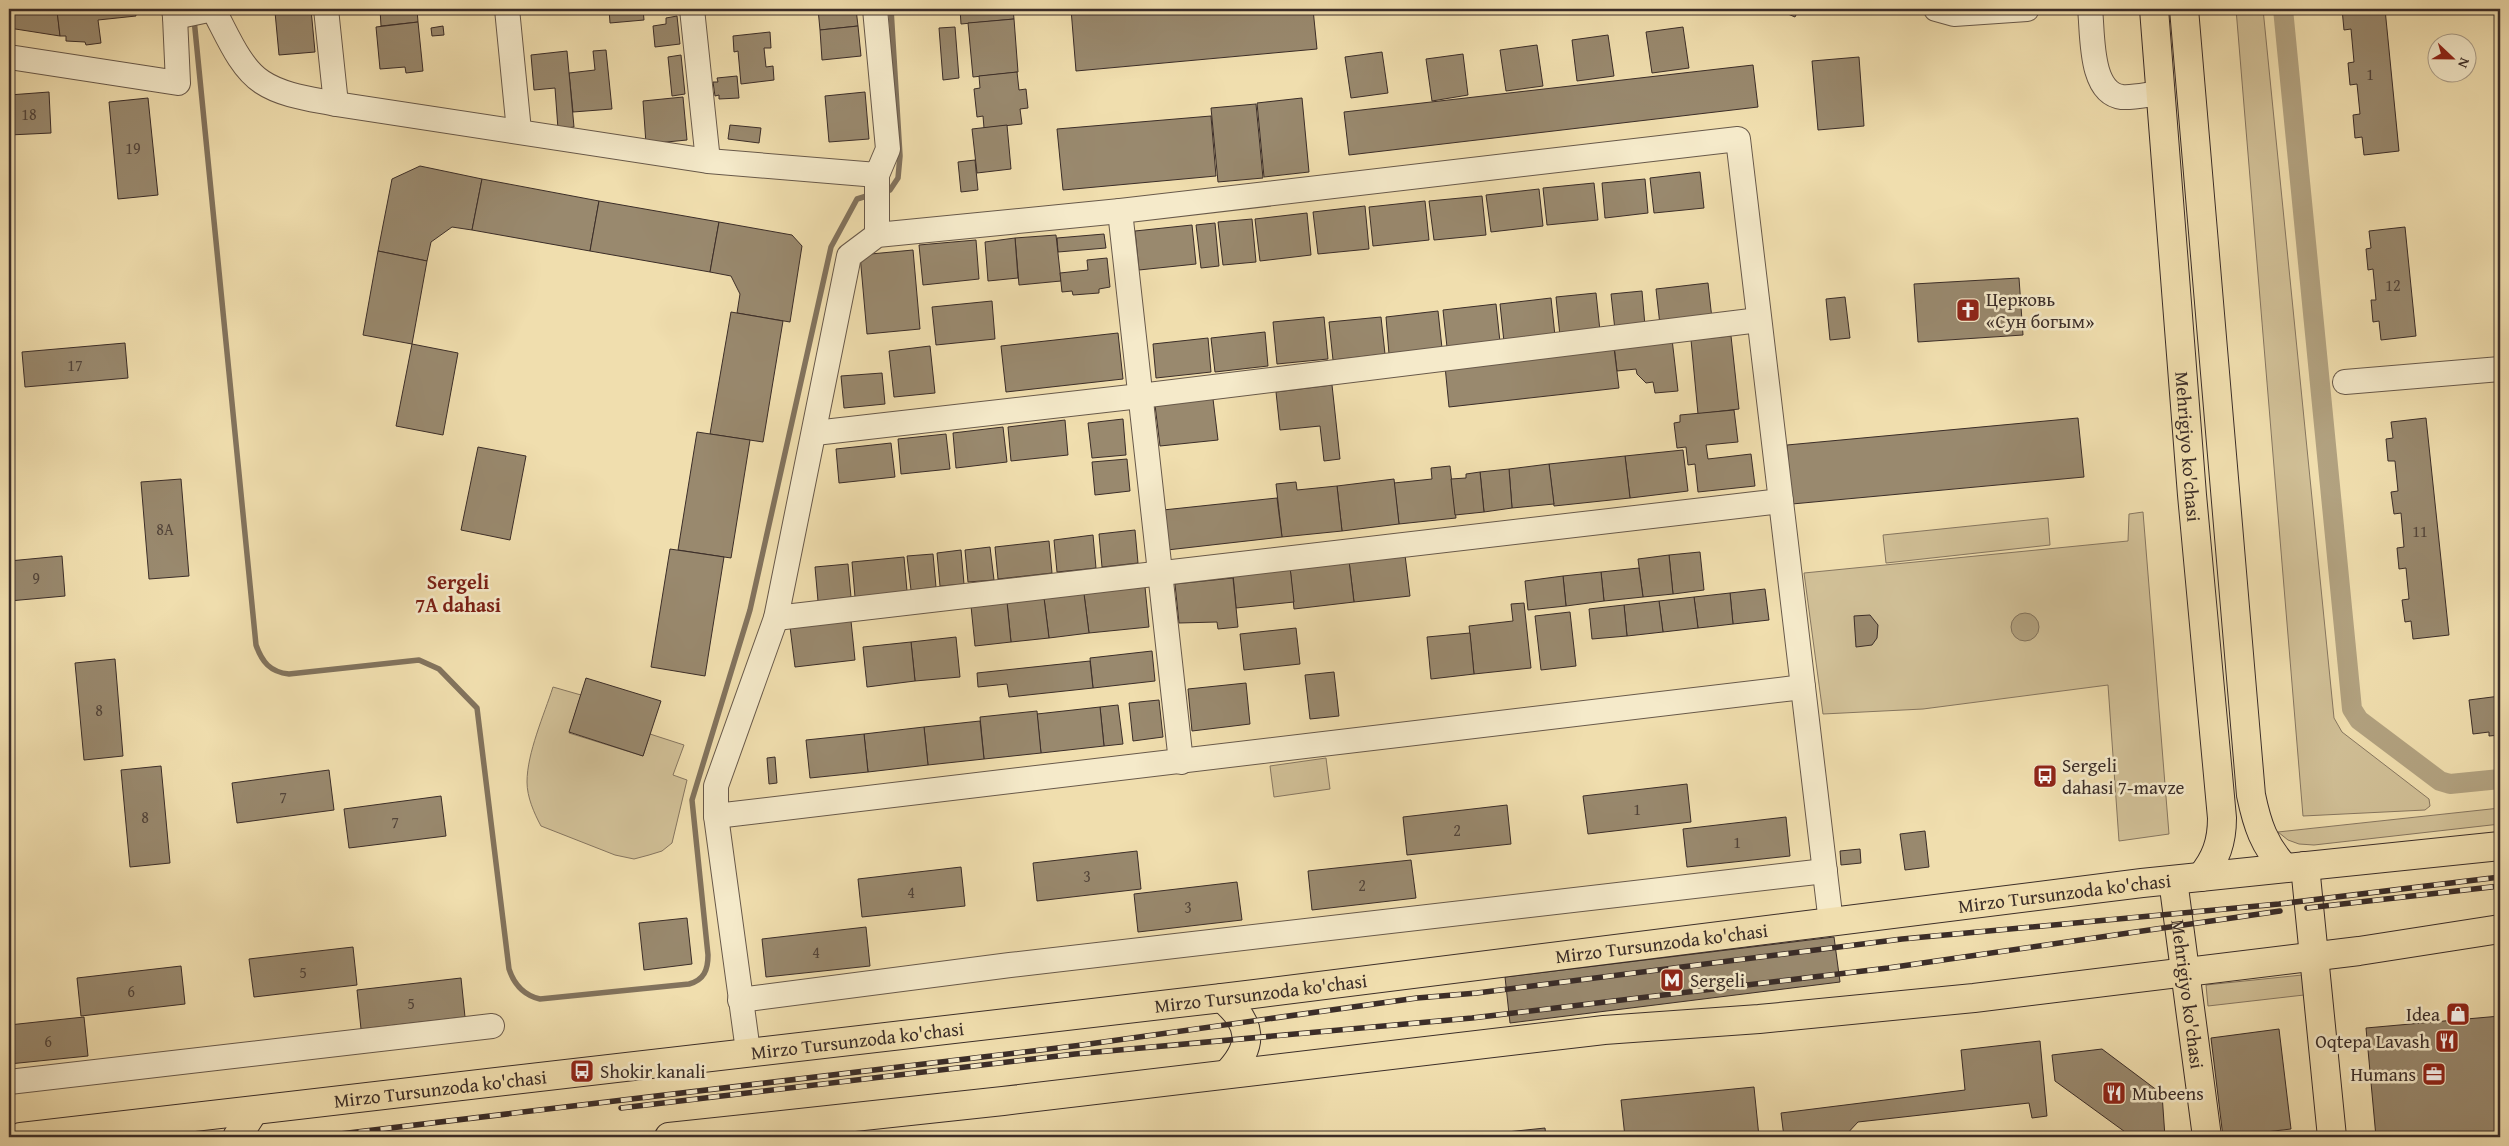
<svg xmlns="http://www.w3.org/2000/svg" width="2509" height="1146" viewBox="0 0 2509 1146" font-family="'Gentium Book Plus',serif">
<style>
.green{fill:#d1c097;stroke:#867660}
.water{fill:#b2a280;stroke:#82735d}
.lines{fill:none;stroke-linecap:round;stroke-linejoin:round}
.stream{stroke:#82735d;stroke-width:5.5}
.canal{stroke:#b2a280;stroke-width:20}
.building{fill:#99896e;stroke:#3b2d28}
.minor-casing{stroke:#68594a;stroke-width:26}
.major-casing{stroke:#3b2d28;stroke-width:30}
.minor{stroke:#f5eaca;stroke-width:24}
.major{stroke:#f0deae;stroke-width:28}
.rail-casing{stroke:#3b2d28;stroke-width:5.5}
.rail{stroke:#f5eaca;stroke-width:4;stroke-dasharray:11;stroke-linecap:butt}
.labels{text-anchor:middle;stroke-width:5;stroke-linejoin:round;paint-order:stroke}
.number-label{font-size:16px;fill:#52443a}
.poi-label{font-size:19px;fill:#3b2d28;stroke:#f5eaca;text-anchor:start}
.street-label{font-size:19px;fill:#3b2d28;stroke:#f5eaca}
.neighbourhood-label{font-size:20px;font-weight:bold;fill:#7a1f14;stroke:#f5eaca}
</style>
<rect width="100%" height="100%" fill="#f0deae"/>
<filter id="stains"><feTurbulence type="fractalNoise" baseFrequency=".004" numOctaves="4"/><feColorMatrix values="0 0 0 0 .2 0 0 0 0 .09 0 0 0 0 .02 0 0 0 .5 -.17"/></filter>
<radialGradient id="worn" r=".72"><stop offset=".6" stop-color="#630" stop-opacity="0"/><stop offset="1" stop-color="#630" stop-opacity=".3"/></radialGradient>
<g class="green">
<polygon points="2236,9 2263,9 2334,718 2342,732 2429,799 2430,806 2425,810 2303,816"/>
<polygon points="2143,512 2169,834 2119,841 2108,685 1923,709 1823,714 1804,573 2128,541 2129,514"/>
<polygon points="2048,518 2050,545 1886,563 1883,535"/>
<path d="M553 687 581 695 569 733 643 756 650 734 684 745 673 775 687 780 672 843 662 851 649 855 634 859 615 855 541 826C534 813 527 797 527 782 527 753 544 715 553 687Z"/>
<polygon points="1326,758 1330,789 1274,797 1270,766"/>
<polygon points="2500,808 2500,824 2314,845 2299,844 2288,840 2278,832"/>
<polygon points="2302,975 2304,995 2208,1006 2206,985"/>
</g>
<circle class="water" cx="2025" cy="627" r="14"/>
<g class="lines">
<g class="stream">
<path d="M194 19 256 645C262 662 270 672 289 674L419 660 439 669 477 708 509 969C514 984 523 995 540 999L689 984C704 980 708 970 708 955L692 800 750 610 831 247 857 199 870 195"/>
<polyline points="882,192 890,190 898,178 900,156 891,9"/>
</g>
<polyline class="canal" points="2283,9 2352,709 2359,720 2440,781 2450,784 2500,779"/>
</g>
<g class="building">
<polygon points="39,9 57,9 60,36 9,28 9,10 40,14"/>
<polygon points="74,9 135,9 136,16 98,20 101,43 86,45 85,42 66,41 66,36 60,36 57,11"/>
<polygon points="248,9 305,9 249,14"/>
<polygon points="305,9 311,9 315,52 279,55 275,12"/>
<polygon points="380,9 417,9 418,22 381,26"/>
<polygon points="609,9 643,9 644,20 610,23"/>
<polygon points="818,9 856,9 858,26 820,30"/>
<polygon points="960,9 1013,9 1014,19 961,24"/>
<polygon points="1071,9 1313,9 1317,49 1076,71"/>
<polygon points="1776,9 1799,9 1795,17"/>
<polygon points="2342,9 2385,9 2399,151 2364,155 2362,137 2355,138 2353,115 2360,114 2357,84 2350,85 2348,63 2354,62 2351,29 2344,30"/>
<polygon points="677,16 680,44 655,47 653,26 666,24 666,18"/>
<polygon points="1014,19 1018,72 973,77 968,23"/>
<polygon points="418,22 423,71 406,73 405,67 380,69 376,27"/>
<polygon points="443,26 444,35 432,36 431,28"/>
<polygon points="858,26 861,56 822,60 820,30"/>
<polygon points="955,27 959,78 943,80 939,28"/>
<polygon points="1683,27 1689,68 1652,73 1646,32"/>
<polygon points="770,32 771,48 764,48 766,67 773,66 774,80 741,84 738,51 734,52 733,36"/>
<polygon points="1608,35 1614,76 1577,81 1572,40"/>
<polygon points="1537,45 1543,86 1506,91 1500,50"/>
<polygon points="606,50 612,109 573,112 569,73 595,70 593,51"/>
<polygon points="567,51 574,127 558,129 555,88 534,90 531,55"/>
<polygon points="1382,52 1388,93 1351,98 1345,57"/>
<polygon points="1463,54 1468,95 1432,101 1426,59"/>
<polygon points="681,55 685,94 672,96 668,57"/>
<polygon points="1859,57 1864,126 1818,130 1812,61"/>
<polygon points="1753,65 1758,107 1349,155 1344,112"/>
<polygon points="1017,72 1019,90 1026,89 1028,108 1020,109 1022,124 984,128 983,116 977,117 974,89 980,88 979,76"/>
<polygon points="737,76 739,98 719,99 719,95 715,96 713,82 718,82 717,78"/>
<polygon points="49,92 51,133 9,135 9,95"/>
<polygon points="865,92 869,139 829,142 825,96"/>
<polygon points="683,97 687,140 646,144 643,101"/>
<polygon points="148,98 158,195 118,199 109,102"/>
<polygon points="1302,98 1309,172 1264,177 1257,103"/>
<polygon points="1256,104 1263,178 1218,182 1211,108"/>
<polygon points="1211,116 1216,176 1063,190 1057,129"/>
<polygon points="730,125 761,128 759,143 728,139"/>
<polygon points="1007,125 1011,169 977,173 972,129"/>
<polygon points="975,160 978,190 961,192 958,162"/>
<polygon points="420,166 482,179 472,230 452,227 431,242 427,261 378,251 392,179"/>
<polygon points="1700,172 1704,208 1654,213 1650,178"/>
<polygon points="482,179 599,201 590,251 472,230"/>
<polygon points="1645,179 1648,213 1605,218 1602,183"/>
<polygon points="1594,183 1598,220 1547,225 1543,188"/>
<polygon points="1539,189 1543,226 1491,232 1486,195"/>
<polygon points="1482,196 1486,235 1434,240 1429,201"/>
<polygon points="599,201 719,222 710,272 590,251"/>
<polygon points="1425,201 1429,240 1373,246 1369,207"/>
<polygon points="1365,206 1369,249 1318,254 1313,212"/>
<polygon points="1307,213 1311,255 1260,261 1255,219"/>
<polygon points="1252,219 1256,262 1223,265 1218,222"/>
<polygon points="719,222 792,235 802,246 790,322 737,313 740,294 731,276 710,272"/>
<polygon points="1215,223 1219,266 1201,268 1196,225"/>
<polygon points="1192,225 1196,264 1139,270 1135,231"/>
<polygon points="2405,227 2416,336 2381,340 2379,321 2373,322 2371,300 2376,300 2373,269 2368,270 2366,249 2371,248 2369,231"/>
<polygon points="1104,234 1106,248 1058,252 1057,238"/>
<polygon points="1056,235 1061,281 1019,285 1015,238"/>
<polygon points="1015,238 1018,278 988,281 985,242"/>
<polygon points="976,240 979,279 923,285 919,245"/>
<polygon points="913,250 920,329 867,334 860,255"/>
<polygon points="378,251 427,261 412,344 363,335"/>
<polygon points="1107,258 1110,287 1099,289 1099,293 1073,295 1072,291 1062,292 1060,273 1088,270 1087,260"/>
<polygon points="2019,278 2023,335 1918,342 1914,284"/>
<polygon points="1708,283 1712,319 1660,325 1656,289"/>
<polygon points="1642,291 1645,326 1615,330 1611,294"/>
<polygon points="1596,293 1600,331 1560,336 1556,297"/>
<polygon points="1845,297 1850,338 1830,340 1826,299"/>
<polygon points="1551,298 1555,336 1504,342 1500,304"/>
<polygon points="992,301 995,339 936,345 932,307"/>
<polygon points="1496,304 1500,342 1447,347 1443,310"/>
<polygon points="1438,311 1442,348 1389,354 1386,317"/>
<polygon points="731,312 783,321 763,442 710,434"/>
<polygon points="1324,317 1328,359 1277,364 1273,322"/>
<polygon points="1381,317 1385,354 1333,360 1329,322"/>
<polygon points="1265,332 1268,366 1215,372 1211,338"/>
<polygon points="1118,333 1123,379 1006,392 1001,346"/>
<polygon points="1731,336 1739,409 1698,414 1691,340"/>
<polygon points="1208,338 1211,372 1156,378 1153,344"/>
<polygon points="1672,339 1678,391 1655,393 1653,382 1646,383 1637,374 1636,369 1617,371 1614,345"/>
<polygon points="125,343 128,378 25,387 22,352"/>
<polygon points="412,344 458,353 443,435 396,426"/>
<polygon points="930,346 935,393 894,397 889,351"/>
<polygon points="1614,348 1619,388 1449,407 1445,366"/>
<polygon points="882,373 885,404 844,408 841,376"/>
<polygon points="1332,385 1340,459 1324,461 1320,426 1280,430 1276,392"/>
<polygon points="1213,399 1218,440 1160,446 1155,405"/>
<polygon points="1734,410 1738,442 1706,445 1708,459 1751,454 1755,486 1698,492 1695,464 1688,465 1686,447 1677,448 1674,423 1680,422 1680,415"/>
<polygon points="2078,418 2084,477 1792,504 1787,445"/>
<polygon points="2426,418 2449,635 2413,639 2411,621 2405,622 2402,600 2409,599 2406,568 2399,569 2397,548 2404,547 2401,513 2394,514 2391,492 2398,491 2395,461 2388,461 2386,439 2393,438 2391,422"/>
<polygon points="1123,419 1126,455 1092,458 1088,423"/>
<polygon points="1065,420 1068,455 1011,461 1008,427"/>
<polygon points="1003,427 1007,462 956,468 953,433"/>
<polygon points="697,432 750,440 731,558 678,550"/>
<polygon points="946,434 950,469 901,474 898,439"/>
<polygon points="891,443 895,477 839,483 836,449"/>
<polygon points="478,447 526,456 510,540 461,530"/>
<polygon points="1683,450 1688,491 1630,498 1625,456"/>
<polygon points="1625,456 1630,498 1554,506 1549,464"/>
<polygon points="1127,459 1130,491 1095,495 1092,462"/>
<polygon points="1549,464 1554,504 1512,508 1509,469"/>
<polygon points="1450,466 1456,518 1399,524 1394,483 1432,479 1431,468"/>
<polygon points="1509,469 1512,508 1484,512 1480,472"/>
<polygon points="1480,472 1484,512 1455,515 1451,479 1466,478 1466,474"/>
<polygon points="181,479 189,576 149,579 141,482"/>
<polygon points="1394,479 1399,524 1342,531 1337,486"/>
<polygon points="1296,482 1297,490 1337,486 1342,531 1282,537 1276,484"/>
<polygon points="1277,498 1282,537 1167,550 1163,510"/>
<polygon points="1135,530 1138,563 1102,567 1099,534"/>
<polygon points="1093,535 1096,568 1057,572 1054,540"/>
<polygon points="1049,541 1052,573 998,579 995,547"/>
<polygon points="990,547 994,580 968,582 965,550"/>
<polygon points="670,549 724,557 705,676 651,667"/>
<polygon points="961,550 964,584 940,586 937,553"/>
<polygon points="1700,552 1704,590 1673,594 1669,555"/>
<polygon points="933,554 936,587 911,590 907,556"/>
<polygon points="1405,555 1410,596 1354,602 1349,561"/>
<polygon points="1669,555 1673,594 1643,597 1638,559"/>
<polygon points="62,556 65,596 9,601 9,561"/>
<polygon points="904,557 907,591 855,597 852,562"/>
<polygon points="1349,561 1354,602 1294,609 1290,567"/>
<polygon points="848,564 851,597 818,601 815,567"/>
<polygon points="1290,567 1294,602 1236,608 1233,574"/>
<polygon points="1639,568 1643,597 1604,601 1601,572"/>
<polygon points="1601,572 1604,601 1566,606 1563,576"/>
<polygon points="1563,576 1566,606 1528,610 1525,581"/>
<polygon points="1233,578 1238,627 1218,629 1217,622 1179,623 1175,584"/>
<polygon points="1145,587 1149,627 1089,633 1084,594"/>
<polygon points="1765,589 1769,620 1733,624 1730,593"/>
<polygon points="1730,593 1733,624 1698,628 1694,597"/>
<polygon points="1084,594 1089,633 1049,638 1044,598"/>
<polygon points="1694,597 1698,628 1663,632 1659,601"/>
<polygon points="1044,598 1049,638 1011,642 1007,602"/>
<polygon points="1659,601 1663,632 1627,636 1624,605"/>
<polygon points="1007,602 1011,642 975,646 971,606"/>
<polygon points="1524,603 1531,668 1474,674 1469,626 1513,621 1511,604"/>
<polygon points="1624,605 1627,636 1592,639 1589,609"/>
<polygon points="1570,612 1576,666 1541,670 1535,616"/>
<polygon points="1870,615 1878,625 1877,638 1872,645 1856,647 1854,616"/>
<polygon points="851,621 855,660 795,667 790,627"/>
<polygon points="1296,628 1300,664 1244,670 1240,634"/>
<polygon points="1470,633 1474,674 1431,679 1427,637"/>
<polygon points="956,637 960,677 915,681 911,642"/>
<polygon points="911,642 915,681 867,687 863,647"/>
<polygon points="1152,651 1155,681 1093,688 1090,658"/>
<polygon points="115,659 123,756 84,760 75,663"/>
<polygon points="1090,661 1093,688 1009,697 1007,684 978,687 977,673"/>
<polygon points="1334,672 1339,716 1310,719 1305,675"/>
<polygon points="586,678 661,701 643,756 569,732"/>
<polygon points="1246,683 1250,724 1192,731 1188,689"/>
<polygon points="2500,696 2500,735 2489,736 2489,732 2473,734 2469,700"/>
<polygon points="1159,700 1163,737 1133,741 1129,703"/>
<polygon points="1118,705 1123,744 1104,746 1100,707"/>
<polygon points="1100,707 1104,746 1041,753 1037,714"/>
<polygon points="1037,711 1041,753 984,759 980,717"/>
<polygon points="980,721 984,759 928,765 924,727"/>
<polygon points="924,727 928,765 868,772 864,734"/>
<polygon points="864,734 868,772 810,778 806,740"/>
<polygon points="775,757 777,783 769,784 767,758"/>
<polygon points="161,766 170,863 130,867 121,770"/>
<polygon points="329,770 334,810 237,823 232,783"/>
<polygon points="1687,784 1691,822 1588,834 1583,796"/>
<polygon points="441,796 446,836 349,848 344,809"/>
<polygon points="1507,805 1511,844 1407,855 1403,817"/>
<polygon points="1786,817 1790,856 1687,867 1683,829"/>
<polygon points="1925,831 1929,867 1905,870 1900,834"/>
<polygon points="1860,849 1861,863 1841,865 1840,851"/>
<polygon points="1137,851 1141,889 1037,901 1033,863"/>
<polygon points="1411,860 1416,898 1312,910 1308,871"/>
<polygon points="961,867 965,906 862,917 858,879"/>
<polygon points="1237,882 1242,920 1138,932 1134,894"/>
<polygon points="687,918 692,964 644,970 639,923"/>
<polygon points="866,927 870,966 766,977 762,939"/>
<polygon points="1834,937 1840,982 1510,1023 1505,977"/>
<polygon points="353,947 357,985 254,997 249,959"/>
<polygon points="181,966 185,1004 81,1016 77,978"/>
<polygon points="461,978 465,1017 361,1029 357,990"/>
<polygon points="2500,1016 2500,1137 2376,1137 2366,1028"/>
<polygon points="84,1017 88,1056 9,1064 9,1025"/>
<polygon points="2279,1029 2291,1129 2223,1137 2211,1038"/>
<polygon points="2040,1041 2047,1116 2032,1118 2029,1103 1858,1122 1844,1137 1784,1137 1781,1113 1965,1090 1961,1050"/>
<polygon points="2102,1049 2162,1094 2165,1137 2132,1137 2055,1081 2052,1055"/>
<polygon points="1754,1087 1759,1137 1625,1137 1621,1100"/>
<polygon points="1545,1128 1546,1137 1459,1137"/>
</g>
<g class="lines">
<g class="minor-casing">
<g id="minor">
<polyline points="174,9 175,17 213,9"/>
<path d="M213 9C226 32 239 67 262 82 283 96 312 99 336 104L708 161 877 175 888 149 875 9"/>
<polyline points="326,9 336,104"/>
<polyline points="507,9 519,131"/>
<polyline points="692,9 708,161"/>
<polyline points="1936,9 1954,14 2027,9"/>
<path d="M2090 9C2093 33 2089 93 2122 97 2134 98 2149 94 2161 93"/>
<polyline points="9,57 178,83 175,17"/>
<polyline points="877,175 877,235"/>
<polyline points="1120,211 1181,762"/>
<polyline points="2345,382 2500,369"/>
<polyline points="815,433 1140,396 1759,320"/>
<polyline points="776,618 1781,501"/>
<polyline points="716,816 1803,687"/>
<polyline points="740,1000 1010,965 1825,871"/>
<polyline points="748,1051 716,816 716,786 776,618 849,256 877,235 1120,211 1738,139 1831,923"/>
<polyline points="9,1082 492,1026"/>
</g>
</g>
<g class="major-casing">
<g id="major">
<path id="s1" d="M2154 9 2192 495 2222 818C2222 842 2216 859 2201 877"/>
<path d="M2184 9 2251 795C2257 824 2264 846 2285 868"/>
<polyline points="2305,866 2332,1137"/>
<path id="s2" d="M2173 880 2207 1137"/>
<path d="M1222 998C1252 1023 1255 1045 1227 1074"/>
<path id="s3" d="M21 1137 1222 998 2142 883 2500 846"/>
<polyline points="237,1137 253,1112"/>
<polyline points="669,1137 1003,1101 1604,1030 1759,1019 1974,998 2359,951 2500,929"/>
</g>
</g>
<use href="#minor" class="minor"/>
<use href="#major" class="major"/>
<g class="rail-casing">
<g id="rail">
<polyline points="2307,908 2500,886"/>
<polyline points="621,1108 1075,1054 1472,1018 1888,968 2280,911"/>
<polyline points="315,1137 1082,1045 1417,998 1477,993 1902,939 2279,904 2500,877"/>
</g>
</g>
<use href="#rail" class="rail"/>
</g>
<defs>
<g id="church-square" transform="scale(1.25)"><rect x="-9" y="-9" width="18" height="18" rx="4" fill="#8f2418" stroke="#f5eaca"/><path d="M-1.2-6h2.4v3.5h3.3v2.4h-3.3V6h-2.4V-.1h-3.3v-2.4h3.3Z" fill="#fff"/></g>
<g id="bus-square" transform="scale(1.25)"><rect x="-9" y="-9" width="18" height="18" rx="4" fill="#8f2418" stroke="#f5eaca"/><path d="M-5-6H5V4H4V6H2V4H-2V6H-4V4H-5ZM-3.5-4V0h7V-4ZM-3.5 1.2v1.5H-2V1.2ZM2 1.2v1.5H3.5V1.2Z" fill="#fff"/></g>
<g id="metro-square" transform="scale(1.25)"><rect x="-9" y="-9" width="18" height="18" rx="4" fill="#8f2418" stroke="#f5eaca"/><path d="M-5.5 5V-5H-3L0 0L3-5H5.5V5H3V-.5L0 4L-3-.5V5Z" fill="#fff"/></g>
<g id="shop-square" transform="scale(1.25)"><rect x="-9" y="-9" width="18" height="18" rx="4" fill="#8f2418" stroke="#f5eaca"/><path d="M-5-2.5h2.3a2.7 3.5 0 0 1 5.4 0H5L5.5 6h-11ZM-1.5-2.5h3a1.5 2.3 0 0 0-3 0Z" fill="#fff"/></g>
<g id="restaurant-square" transform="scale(1.25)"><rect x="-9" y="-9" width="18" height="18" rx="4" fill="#8f2418" stroke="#f5eaca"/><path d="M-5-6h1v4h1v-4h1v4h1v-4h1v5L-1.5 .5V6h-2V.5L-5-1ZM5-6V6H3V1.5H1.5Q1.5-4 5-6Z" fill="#fff"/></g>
<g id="office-square" transform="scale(1.25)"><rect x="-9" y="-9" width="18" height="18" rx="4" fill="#8f2418" stroke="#f5eaca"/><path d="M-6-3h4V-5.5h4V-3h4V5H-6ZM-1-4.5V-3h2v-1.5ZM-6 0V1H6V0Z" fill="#fff"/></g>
</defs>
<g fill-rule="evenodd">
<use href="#church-square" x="1968" y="310"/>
<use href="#bus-square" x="2045" y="776"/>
<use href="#metro-square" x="1672" y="980"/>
<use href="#shop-square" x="2458" y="1014"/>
<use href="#restaurant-square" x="2447" y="1041"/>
<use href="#bus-square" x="582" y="1071"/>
<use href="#office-square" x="2434" y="1074"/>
<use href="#restaurant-square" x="2114" y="1093"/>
</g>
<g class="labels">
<g class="number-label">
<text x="2370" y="80">1</text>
<text x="29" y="120">18</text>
<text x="133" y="154">19</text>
<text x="2393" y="291">12</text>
<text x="75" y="371">17</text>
<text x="165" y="535">8А</text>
<text x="2420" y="537">11</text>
<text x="36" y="584">9</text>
<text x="99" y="716">8</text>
<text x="283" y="803">7</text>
<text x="1637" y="815">1</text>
<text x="145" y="823">8</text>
<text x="395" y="828">7</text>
<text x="1457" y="836">2</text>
<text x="1737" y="848">1</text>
<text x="1087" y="882">3</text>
<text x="1362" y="891">2</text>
<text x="911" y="898">4</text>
<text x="1188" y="913">3</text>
<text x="816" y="958">4</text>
<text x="303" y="978">5</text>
<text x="131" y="997">6</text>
<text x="411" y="1009">5</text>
<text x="48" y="1047">6</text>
</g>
<g class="poi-label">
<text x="1986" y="306">Церковь<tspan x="1986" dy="22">«Сун богым»</tspan></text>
<text x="2062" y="772">Sergeli<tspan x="2062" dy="22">dahasi 7-mavze</tspan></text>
<text x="1690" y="987">Sergeli</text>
<text x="2440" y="1021" text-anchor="end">Idea</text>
<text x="2430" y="1048" text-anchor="end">Oqtepa Lavash</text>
<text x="600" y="1078">Shokir kanali</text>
<text x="2416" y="1081" text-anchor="end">Humans</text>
<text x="2132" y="1100">Mubeens</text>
</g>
<g class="street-label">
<text dy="7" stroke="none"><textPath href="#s1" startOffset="439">Mehrigiyo ko'chasi</textPath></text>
<text dy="7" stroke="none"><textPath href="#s3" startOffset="2058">Mirzo Tursunzoda ko'chasi</textPath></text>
<text dy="7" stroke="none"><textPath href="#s3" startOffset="1652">Mirzo Tursunzoda ko'chasi</textPath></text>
<text dy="7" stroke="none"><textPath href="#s3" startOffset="1248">Mirzo Tursunzoda ko'chasi</textPath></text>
<text dy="7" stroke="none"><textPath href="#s2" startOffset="115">Mehrigiyo ko'chasi</textPath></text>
<text dy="7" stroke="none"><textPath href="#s3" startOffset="842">Mirzo Tursunzoda ko'chasi</textPath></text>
<text dy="7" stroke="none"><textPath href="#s3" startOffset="422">Mirzo Tursunzoda ko'chasi</textPath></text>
</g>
<g class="neighbourhood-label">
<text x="458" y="589">Sergeli<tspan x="458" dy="23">7A dahasi</tspan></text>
</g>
</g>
<rect width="2509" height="1146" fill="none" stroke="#f0deae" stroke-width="30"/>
<rect x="10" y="10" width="2489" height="1126" fill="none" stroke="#3b2d28" stroke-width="2.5"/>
<rect x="15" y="15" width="2479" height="1116" fill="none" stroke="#3b2d28"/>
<g transform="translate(2452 58) rotate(112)"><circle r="24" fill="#f5eaca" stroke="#ab9e89"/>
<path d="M0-4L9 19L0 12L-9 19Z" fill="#8f2418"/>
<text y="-8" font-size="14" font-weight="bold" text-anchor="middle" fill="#3b2d28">N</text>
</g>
<rect width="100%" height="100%" filter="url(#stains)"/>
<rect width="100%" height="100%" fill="url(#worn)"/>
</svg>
